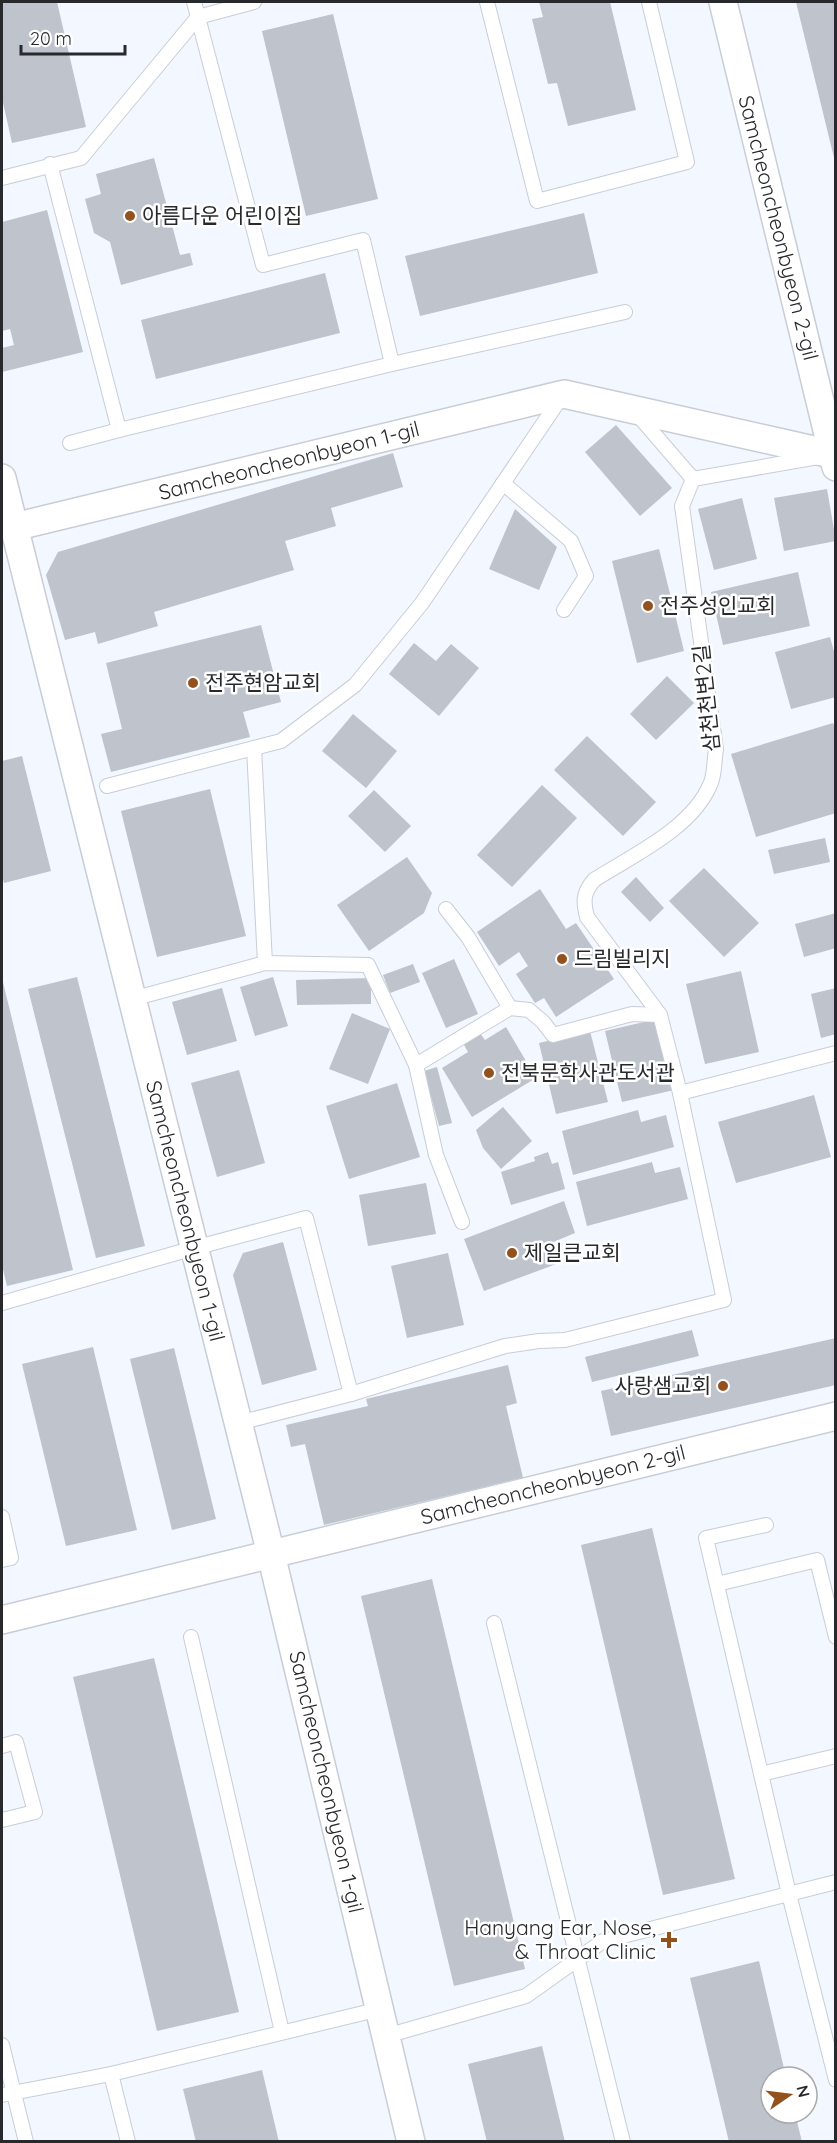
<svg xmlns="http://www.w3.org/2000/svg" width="837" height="2143" viewBox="0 0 837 2143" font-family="Quicksand,'Noto Sans KR',sans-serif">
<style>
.building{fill:#bec3cc}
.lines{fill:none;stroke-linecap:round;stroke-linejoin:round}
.lane-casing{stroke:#c8cdd6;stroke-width:16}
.street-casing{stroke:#c8cdd6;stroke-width:30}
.lane{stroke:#fff;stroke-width:14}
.street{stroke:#fff;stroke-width:27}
.poi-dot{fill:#93511e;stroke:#fff;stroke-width:2}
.labels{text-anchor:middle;stroke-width:5;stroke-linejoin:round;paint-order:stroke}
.poi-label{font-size:21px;fill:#27292c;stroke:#fff;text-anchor:start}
.street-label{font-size:21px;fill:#27292c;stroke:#fff}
</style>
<rect width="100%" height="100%" fill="#f3f7ff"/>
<g class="building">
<polygon points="2,2 57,2 86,127 12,143 2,98"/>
<polygon points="539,2 610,2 636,110 568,126 557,83 548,84 532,19 543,17"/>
<polygon points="796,2 836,2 836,162 835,162"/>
<polygon points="333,14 378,199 306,216 262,31"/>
<polygon points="154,158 180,255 190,253 193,265 121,285 110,242 94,233 85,199 101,194 96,174"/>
<polygon points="47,210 83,352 2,372 2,348 14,345 10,329 2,331 2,222"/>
<polygon points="584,213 598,273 420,316 405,256"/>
<polygon points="325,273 340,333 156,379 141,320"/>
<polygon points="616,425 672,488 640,516 585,452"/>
<polygon points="393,453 403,487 331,508 336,526 285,541 294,570 154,612 158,626 98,644 95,632 65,640 46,575 58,552"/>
<polygon points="827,489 836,541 784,551 774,498"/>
<polygon points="742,498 757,559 714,570 698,509"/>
<polygon points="515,509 557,547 539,590 489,569"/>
<polygon points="659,549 684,651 637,663 612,561"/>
<polygon points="798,572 810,626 723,645 711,592"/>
<polygon points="261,625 281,702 243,712 250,737 111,772 101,734 122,729 106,663"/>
<polygon points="830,637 836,659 836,697 791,709 775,652"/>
<polygon points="414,643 436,661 451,644 479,668 439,716 389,674"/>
<polygon points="667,676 694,703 656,740 630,714"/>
<polygon points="353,714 397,751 366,788 322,751"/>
<polygon points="833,723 836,730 836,813 756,837 731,754"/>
<polygon points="587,736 656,802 623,836 554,770"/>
<polygon points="22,756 51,871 4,883 2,875 2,761"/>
<polygon points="542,785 577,818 512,887 477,855"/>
<polygon points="210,789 246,936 157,957 121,811"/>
<polygon points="374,790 411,826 385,852 348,816"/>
<polygon points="825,838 830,862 774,874 768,850"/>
<polygon points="407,857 432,893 424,913 369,951 337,905"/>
<polygon points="704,868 759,923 724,957 669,901"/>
<polygon points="636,877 664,908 650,922 621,892"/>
<polygon points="540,889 566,929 576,923 614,979 556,1017 544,998 535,1003 516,974 528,966 519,952 499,966 477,932"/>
<polygon points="836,913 836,948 804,957 795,924"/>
<polygon points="454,959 478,1014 446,1028 422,973"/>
<polygon points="413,964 420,982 390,993 383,975"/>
<polygon points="741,971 759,1052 705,1064 686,984"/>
<polygon points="77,977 145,1246 96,1258 28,989"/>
<polygon points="273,977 288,1026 255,1036 240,987"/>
<polygon points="2,978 73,1270 7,1286 2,1265"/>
<polygon points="371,978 371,1004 297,1005 296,980"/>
<polygon points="222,988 237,1041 187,1055 172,1002"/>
<polygon points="836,988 836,1034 821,1038 811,994"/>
<polygon points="352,1013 390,1029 368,1084 329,1069"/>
<polygon points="657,1019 674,1090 622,1102 605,1031"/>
<polygon points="506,1027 536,1078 472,1117 442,1068 468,1052 463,1043 480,1033 485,1040"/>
<polygon points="590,1031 608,1102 556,1114 539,1043"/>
<polygon points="437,1067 452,1123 439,1126 424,1071"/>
<polygon points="239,1070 265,1163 217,1177 191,1083"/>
<polygon points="397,1083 420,1157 349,1179 326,1106"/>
<polygon points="814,1095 831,1157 736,1183 718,1122"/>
<polygon points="503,1107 532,1141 501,1169 483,1148 476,1130"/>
<polygon points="638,1110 641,1122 666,1115 674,1147 573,1175 562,1131"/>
<polygon points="548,1152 552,1164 558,1162 565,1189 511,1205 501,1172 535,1161 534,1157"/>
<polygon points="652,1162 655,1173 680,1167 688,1199 587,1226 576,1182"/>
<polygon points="426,1183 436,1234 368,1246 359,1195"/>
<polygon points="564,1201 575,1233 551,1243 559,1263 484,1291 464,1239"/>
<polygon points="283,1242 317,1370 262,1385 233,1275 243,1253"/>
<polygon points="448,1253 464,1325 407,1338 391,1266"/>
<polygon points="692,1330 699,1356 592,1382 585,1357"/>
<polygon points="836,1338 836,1385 611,1436 601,1391"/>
<polygon points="93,1347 137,1530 66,1546 22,1364"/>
<polygon points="174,1348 216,1519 172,1530 130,1359"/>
<polygon points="508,1365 517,1403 506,1406 523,1478 324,1525 305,1444 291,1447 286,1425 368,1406 366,1399"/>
<polygon points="652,1528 735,1879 663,1895 581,1545"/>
<polygon points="432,1579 525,1969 454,1986 361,1596"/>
<polygon points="154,1658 239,2012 157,2031 73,1677"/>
<polygon points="759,1961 786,2077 771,2077 771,2113 795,2113 802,2142 729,2142 690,1978"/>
<polygon points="542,2046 565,2142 487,2142 468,2064"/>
<polygon points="262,2070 279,2142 196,2142 183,2089"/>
</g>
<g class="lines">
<g class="lane-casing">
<g id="lane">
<polyline points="194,2 263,265 363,240 392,364"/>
<polyline points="487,2 537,201 687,162 649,2"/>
<polyline points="50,164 119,430 392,364 625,312"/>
<polyline points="2,178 81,158 198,17 254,2"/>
<polyline points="637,414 693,479 818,457"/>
<polyline points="70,443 119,430"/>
<polyline points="503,483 571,541 586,576 564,610"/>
<polyline points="254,748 265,963"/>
<polyline points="107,786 281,741 355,685 422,603 562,396"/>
<polyline points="446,909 468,937 510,1008"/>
<polyline points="132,999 265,963 368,965 416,1065 436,1155 462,1222"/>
<path d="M660 1015 587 917C583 901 583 893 594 880 633 855 691 829 710 785 715 775 714 760 716 749L682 506 693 479"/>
<polyline points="416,1065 510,1008 529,1010 543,1022 553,1035 632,1014 660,1015 680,1093 836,1053"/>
<polyline points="2,1303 194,1248 306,1218 351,1394"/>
<polyline points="239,1423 351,1394 505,1346 539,1341 565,1340 724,1300 680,1093"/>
<polyline points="2,1517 11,1558 2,1560"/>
<polyline points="766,1525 706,1538 789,1894 836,2080"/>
<polyline points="717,1584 817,1560 836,1637"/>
<polyline points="494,1623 623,2142"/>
<polyline points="191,1637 282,2032"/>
<polyline points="2,1746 16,1742 35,1812 2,1820"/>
<polyline points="761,1774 836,1756"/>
<polyline points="386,2036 526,1996 603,1941 836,1882"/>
<polyline points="2,2045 26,2142"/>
<polyline points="111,2074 128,2142"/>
<polyline points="2,2095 111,2074 380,2009"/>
</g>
</g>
<g class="street-casing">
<g id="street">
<polyline points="723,2 836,467"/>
<polyline points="2,478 271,1554 411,2142"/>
<polyline points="14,527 564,394 836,455"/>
<polyline points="2,1620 836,1416"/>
</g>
</g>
<use href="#lane" class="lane"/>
<use href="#street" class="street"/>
</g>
<g class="poi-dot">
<circle cx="130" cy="216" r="6"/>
<circle cx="648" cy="606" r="6"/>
<circle cx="193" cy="683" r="6"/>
<circle cx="562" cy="959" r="6"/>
<circle cx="489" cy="1073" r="6"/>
<circle cx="512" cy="1253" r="6"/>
<circle cx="723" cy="1386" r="6"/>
<path d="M666 1931h6v6h6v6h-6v6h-6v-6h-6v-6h6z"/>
</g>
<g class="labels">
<g class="poi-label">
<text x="142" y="223">아름다운 어린이집</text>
<text x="660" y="613">전주성인교회</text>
<text x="205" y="690">전주현암교회</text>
<text x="574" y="966">드림빌리지</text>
<text x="501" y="1080">전북문학사관도서관</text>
<text x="524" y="1260">제일큰교회</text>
<text x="711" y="1393" text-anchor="end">사랑샘교회</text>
<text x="656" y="1935" text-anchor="end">Hanyang Ear, Nose,<tspan x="656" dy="24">&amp; Throat Clinic</tspan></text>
</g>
<g class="street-label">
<text transform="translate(778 228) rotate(76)" y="7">Samcheoncheonbyeon 2-gil</text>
<text transform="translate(289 461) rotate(-14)" y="7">Samcheoncheonbyeon 1-gil</text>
<text transform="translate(707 698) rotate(-96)" y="7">삼천천변2길</text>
<text transform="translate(185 1211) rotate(76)" y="7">Samcheoncheonbyeon 1-gil</text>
<text transform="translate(553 1485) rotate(-14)" y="7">Samcheoncheonbyeon 2-gil</text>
<text transform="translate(326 1782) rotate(77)" y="7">Samcheoncheonbyeon 1-gil</text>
</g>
</g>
<rect width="837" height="2143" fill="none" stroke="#27292c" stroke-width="6"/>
<g transform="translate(789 2095) rotate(76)"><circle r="28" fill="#ffffff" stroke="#a9a9ab" stroke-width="1.5"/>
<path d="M0-4.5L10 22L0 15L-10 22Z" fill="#93511e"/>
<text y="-9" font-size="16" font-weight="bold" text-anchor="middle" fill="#27292c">N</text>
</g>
<path d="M21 45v9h104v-9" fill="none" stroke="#27292c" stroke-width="3"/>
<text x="30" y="45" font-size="18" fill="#27292c" stroke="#ffffff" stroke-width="4.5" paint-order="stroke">20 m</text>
</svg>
